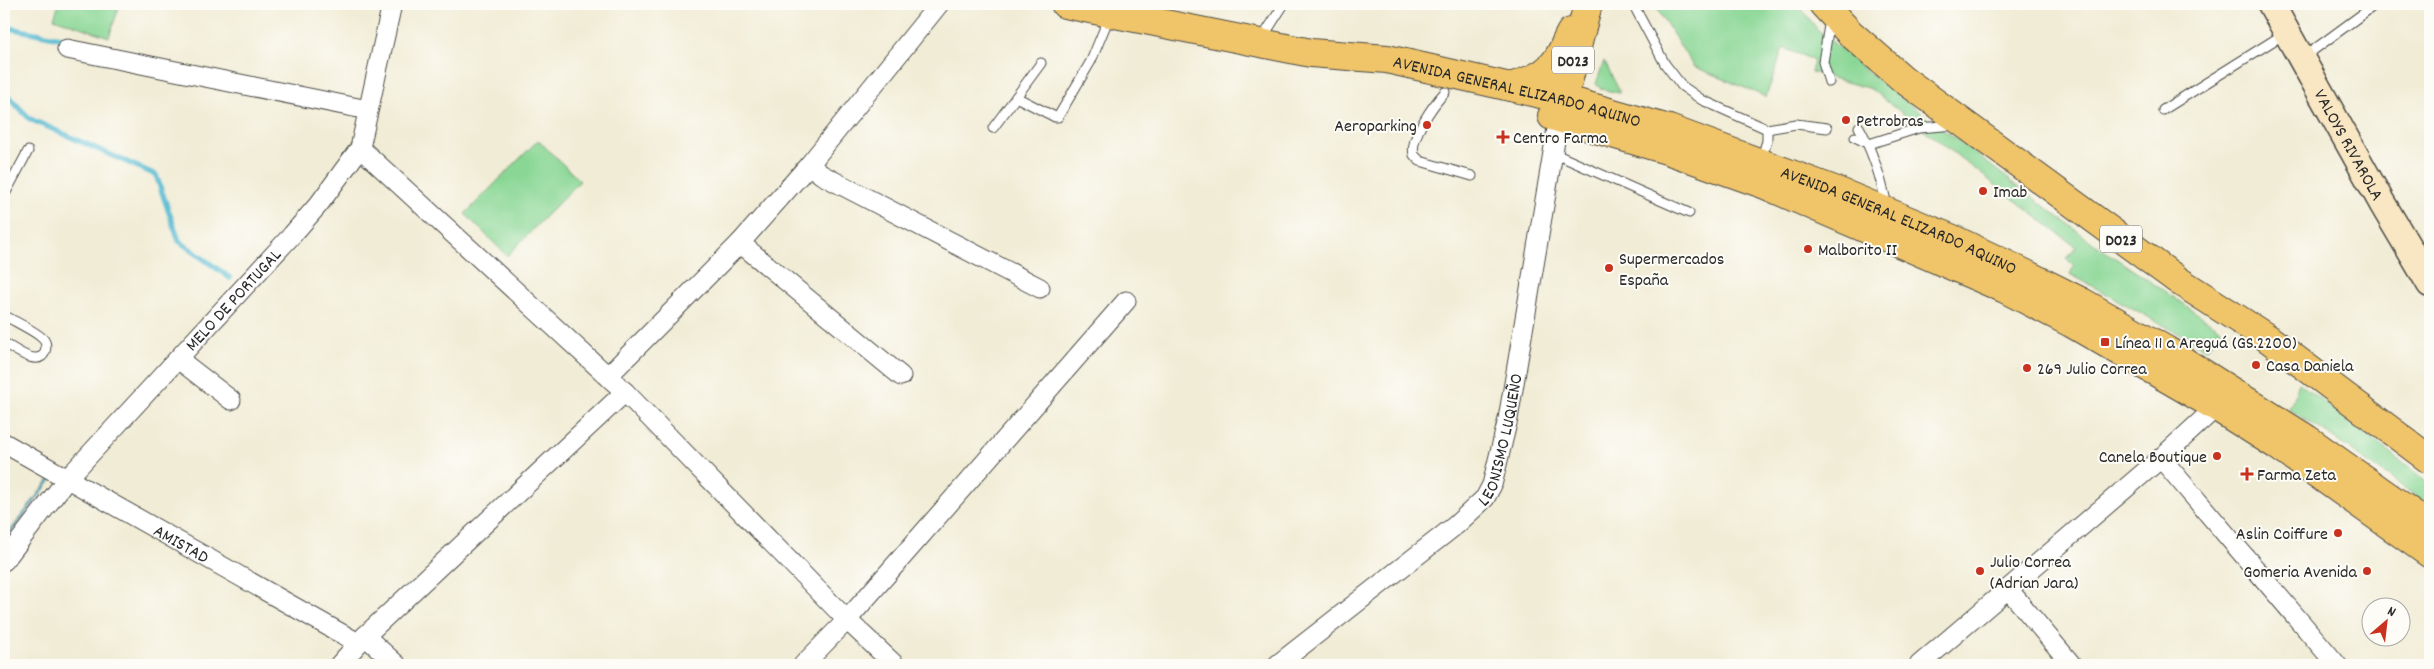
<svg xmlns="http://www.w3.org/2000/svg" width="2434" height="669" viewBox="0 0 2434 669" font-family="Dekko,sans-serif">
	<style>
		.green { fill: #8ad795; stroke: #5a8160 }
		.water { fill: #54bad2; stroke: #40727e }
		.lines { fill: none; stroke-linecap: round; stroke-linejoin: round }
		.stream { stroke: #54bad2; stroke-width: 5.5 }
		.lane-casing { stroke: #494844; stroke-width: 11 }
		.street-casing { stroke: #494844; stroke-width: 21 }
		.secondary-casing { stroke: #494844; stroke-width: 29 }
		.primary-casing { stroke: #494844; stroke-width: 30 }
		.highway-casing { stroke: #494844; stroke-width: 30 }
		.lane { stroke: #fff; stroke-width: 9 }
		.street { stroke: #fff; stroke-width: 19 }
		.secondary { stroke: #f9e7c3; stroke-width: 26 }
		.primary { stroke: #f0c469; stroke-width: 28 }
		.highway { stroke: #f0c469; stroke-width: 28 }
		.poi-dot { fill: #c8321e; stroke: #fdfcf7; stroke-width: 2 }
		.labels { text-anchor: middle; stroke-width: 4; stroke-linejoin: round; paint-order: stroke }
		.shield { fill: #fdfcf7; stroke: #6a6a68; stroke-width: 1 }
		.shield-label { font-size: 16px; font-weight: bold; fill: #2b2b2b }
		.street-label { font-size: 18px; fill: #2b2b2b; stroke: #fdfcf7 }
		.poi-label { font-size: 18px; fill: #2b2b2b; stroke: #fdfcf7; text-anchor: start }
	</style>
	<rect width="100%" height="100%" fill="#fdfcf7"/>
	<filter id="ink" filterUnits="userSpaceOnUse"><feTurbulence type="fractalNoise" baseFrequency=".02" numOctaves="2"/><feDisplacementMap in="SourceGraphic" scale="10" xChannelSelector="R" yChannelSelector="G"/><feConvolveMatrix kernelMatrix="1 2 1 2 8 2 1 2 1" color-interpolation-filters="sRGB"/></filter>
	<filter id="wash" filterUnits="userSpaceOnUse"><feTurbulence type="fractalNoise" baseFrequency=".0096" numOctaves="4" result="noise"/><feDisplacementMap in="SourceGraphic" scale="20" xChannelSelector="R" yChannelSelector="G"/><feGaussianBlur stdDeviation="1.12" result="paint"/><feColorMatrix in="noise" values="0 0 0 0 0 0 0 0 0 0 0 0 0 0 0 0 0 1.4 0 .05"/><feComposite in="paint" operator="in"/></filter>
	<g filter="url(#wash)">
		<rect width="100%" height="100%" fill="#f1ecd5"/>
		<g class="green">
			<polygon points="59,4 120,4 109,37 54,18"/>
			<polygon points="1654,4 1798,4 1817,29 1875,78 2093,243 2222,330 2207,349 2070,274 2074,266 2067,259 2076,247 1871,89 1811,72 1814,60 1783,48 1766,97 1693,66"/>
			<polygon points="1604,61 1619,90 1619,93 1601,89 1596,84"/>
			<polygon points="538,140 580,181 507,256 465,214"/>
			<polygon points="2299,383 2430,484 2430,506 2334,438 2289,409"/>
		</g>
		<polygon class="water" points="50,478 52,479 4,542 4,539"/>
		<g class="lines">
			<g class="stream">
				<polyline points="4,27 76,41"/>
				<polyline points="4,92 30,119 156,175 179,241 230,278"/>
			</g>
		</g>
	</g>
	<g filter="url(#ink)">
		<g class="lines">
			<g class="lane-casing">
				<g id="lane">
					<polyline points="1633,4 1665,64 1682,86 1702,100 1767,129 1796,124 1827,128"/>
					<polyline points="1261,40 1284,4"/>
					<polyline points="2304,57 2376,4"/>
					<polyline points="1829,82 1823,62 1830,19"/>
					<path d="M1445,92C1434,104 1409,138 1414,155L1420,161L1472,176"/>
					<polyline points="1016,97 1041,63"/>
					<polyline points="2163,110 2284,34"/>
					<path d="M1859,127C1873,152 1881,178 1887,206"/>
					<polyline points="993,128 1016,97 1055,117 1058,117 1091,61 1110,15"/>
					<polyline points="1855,137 1869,144 1919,128 1955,125"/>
					<polyline points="1553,153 1689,213"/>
					<polyline points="1761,160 1767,141 1767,129"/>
					<polyline points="4,196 28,151"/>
					<path d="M4,315C13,321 38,332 44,340C47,344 46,348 45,352C38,368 13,348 4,343"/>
				</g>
			</g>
			<g class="street-casing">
				<g id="street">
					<polyline points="67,49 368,110"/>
					<polyline points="360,148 625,392 847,620 895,665"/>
					<polyline points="809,165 822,175 1040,288"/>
					<polyline points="740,243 901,376"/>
					<polyline points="178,359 231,400"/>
					<polyline points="608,376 740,243 809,165 939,4"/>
					<path id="s1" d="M4,443L358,643"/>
					<polyline points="2161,458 2337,665"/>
					<path id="s2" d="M4,561L68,478L292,235L319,204L360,148L392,4"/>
					<polyline points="2009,590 2072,665"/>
					<polyline points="365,636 397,665"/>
					<polyline points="339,665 365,636 625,392"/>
					<polyline points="803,665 847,620 1126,301"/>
					<path id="s3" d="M1277,665L1456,525L1485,498L1492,485L1508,419L1559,117"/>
					<polyline points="1919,665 2161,458 2225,399"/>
				</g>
			</g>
			<g class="secondary-casing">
				<g id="secondary">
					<path id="s4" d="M2271,4L2382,203L2430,284"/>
				</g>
			</g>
			<g class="primary-casing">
				<g id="primary">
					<path id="s5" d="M1065,4L1311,53L1387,59L1563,99L1669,129L1837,191L1953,239L2014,268L2082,302L2166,350L2307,439L2430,526"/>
					<polyline points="1552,116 1667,150 1763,184 2005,289 2071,323 2218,408 2278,446 2430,554"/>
				</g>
			</g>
			<g class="highway-casing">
				<g id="highway">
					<polyline points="1823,4 1850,33 1903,79 2179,281 2266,337 2430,460"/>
					<path d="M1510,87C1529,81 1548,75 1559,56C1564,48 1566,40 1571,32"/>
					<polyline points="1559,117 1588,4"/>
				</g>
			</g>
			<use href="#lane" class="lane"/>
			<use href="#street" class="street"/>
			<use href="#secondary" class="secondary"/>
			<use href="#primary" class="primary"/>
			<use href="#highway" class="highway"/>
		</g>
	</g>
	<g class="poi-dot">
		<circle cx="1846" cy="120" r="5"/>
		<circle cx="1427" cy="125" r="5"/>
		<path d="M1500.5 129.5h5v5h5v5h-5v5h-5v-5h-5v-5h5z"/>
		<circle cx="1983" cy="191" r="5"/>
		<circle cx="1808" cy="249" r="5"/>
		<circle cx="1609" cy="268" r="5"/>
		<rect x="2100" y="337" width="10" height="10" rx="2.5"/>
		<circle cx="2256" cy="365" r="5"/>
		<circle cx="2027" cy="368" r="5"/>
		<circle cx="2217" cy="456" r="5"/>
		<path d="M2244.5 466.5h5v5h5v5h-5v5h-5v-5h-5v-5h5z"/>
		<circle cx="2338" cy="533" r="5"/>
		<circle cx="1980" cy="571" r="5"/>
		<circle cx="2367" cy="571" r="5"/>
	</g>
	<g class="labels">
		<g class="shield">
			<rect x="1552" y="46.5" width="42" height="27" rx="4"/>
			<rect x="2100" y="225.5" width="42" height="27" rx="4"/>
		</g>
		<g class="shield-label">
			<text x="1573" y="66">D023</text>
			<text x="2121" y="245">D023</text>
		</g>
		<g class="street-label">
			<text dy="6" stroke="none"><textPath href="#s5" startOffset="461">AVENIDA GENERAL ELIZARDO AQUINO</textPath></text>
			<text dy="6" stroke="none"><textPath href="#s4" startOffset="161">VALOYS RIVAROLA</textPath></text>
			<text dy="6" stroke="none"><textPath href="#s5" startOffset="865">AVENIDA GENERAL ELIZARDO AQUINO</textPath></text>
			<text dy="6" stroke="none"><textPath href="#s2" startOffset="348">MELO DE PORTUGAL</textPath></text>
			<text dy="6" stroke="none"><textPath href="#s3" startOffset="328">LEONISMO LUQUEÑO</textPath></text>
			<text dy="6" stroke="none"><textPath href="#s1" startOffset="204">AMISTAD</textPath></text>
		</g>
		<g class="poi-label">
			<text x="1856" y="126">Petrobras</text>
			<text x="1417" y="131" text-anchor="end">Aeroparking</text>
			<text x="1513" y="143">Centro Farma</text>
			<text x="1993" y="197">Imab</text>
			<text x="1818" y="255">Malborito II</text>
			<text x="1619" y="264">Supermercados<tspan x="1619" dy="21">España</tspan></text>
			<text x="2115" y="348">Línea 11 a Areguá (GS.2200)</text>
			<text x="2266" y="371">Casa Daniela</text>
			<text x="2037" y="374">269 Julio Correa</text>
			<text x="2207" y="462" text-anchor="end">Canela Boutique</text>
			<text x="2257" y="480">Farma Zeta</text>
			<text x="2328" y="539" text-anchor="end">Aslin Coiffure</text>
			<text x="1990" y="567">Julio Correa<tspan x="1990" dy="21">(Adrian Jara)</tspan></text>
			<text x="2357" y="577" text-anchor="end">Gomeria Avenida</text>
		</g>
	</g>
	<rect width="2434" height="669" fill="none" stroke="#fdfcf7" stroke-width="20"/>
	<g transform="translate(2386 622) rotate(28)"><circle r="24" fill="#fdfcf7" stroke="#a9a8a5"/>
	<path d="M0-4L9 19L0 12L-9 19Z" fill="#c8321e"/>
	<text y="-8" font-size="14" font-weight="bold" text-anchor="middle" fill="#2b2b2b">N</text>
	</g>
</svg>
